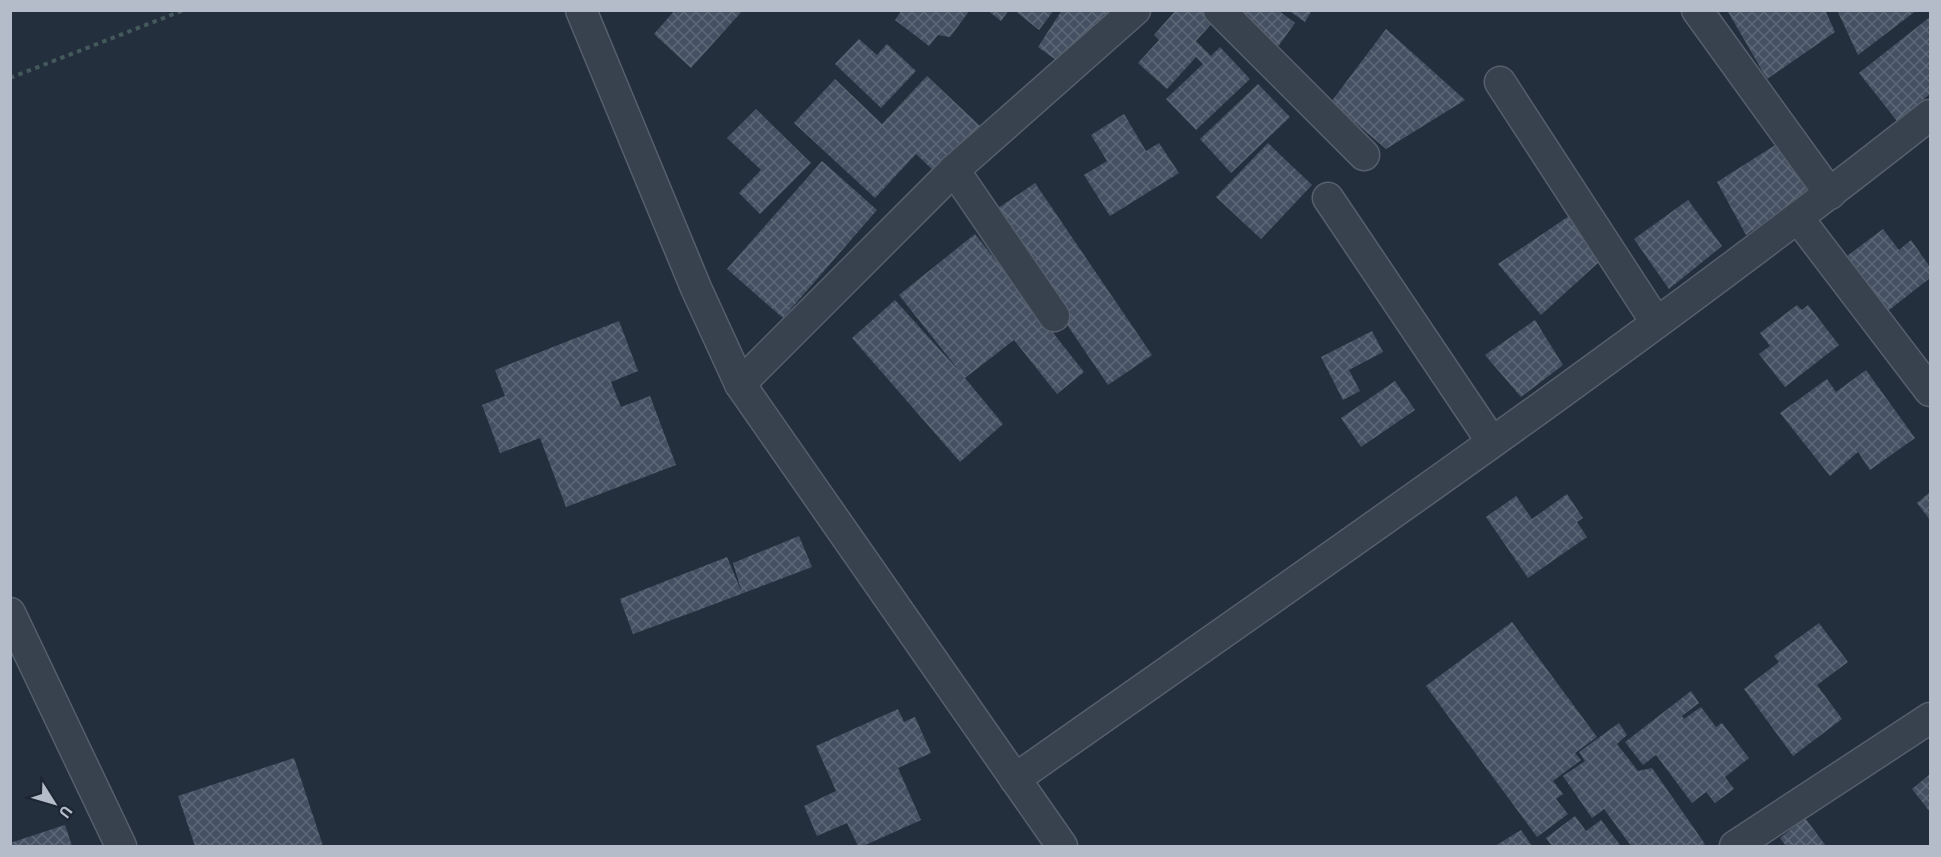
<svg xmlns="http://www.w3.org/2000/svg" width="1941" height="857" viewBox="0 0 1941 857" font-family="Barlow,sans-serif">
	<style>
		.building { fill: url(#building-cross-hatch) }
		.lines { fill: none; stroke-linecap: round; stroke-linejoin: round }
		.street-casing { stroke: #565f6c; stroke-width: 33 }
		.path { stroke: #44595c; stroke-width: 4; stroke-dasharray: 4.5 4.5; stroke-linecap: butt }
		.street { stroke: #38414e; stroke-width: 30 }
	</style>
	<defs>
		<pattern id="building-cross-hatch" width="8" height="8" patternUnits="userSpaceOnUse" patternTransform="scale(1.5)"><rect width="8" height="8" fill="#455162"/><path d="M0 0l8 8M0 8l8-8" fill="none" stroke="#5d6877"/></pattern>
	</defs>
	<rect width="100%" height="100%" fill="#242f3e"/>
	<g class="building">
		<polygon points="675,10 743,10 691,68 654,34"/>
		<polygon points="902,10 970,10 950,37 938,35 929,46 895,20"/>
		<polygon points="987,10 1009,10 1001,21"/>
		<polygon points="1014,10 1054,10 1039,30"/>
		<polygon points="1062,10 1109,12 1056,60 1038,47"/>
		<polygon points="1176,10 1204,10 1215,20 1196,41 1211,56 1220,47 1250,79 1196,130 1166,99 1203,64 1196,57 1167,89 1138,63 1159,40 1154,35"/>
		<polygon points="1246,10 1278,10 1295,23 1277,48 1239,20"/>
		<polygon points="1288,10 1312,10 1305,22"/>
		<polygon points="1727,10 1825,10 1835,32 1767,79"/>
		<polygon points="1837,10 1917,10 1858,55"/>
		<polygon points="1930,17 1930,94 1897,121 1859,73"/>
		<polygon points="1386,29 1465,100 1386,149 1331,102"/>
		<polygon points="859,39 877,55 887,44 916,71 881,108 835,64"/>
		<polygon points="927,76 980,126 936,173 916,154 875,198 794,123 835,79 882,124"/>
		<polygon points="1258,84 1290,117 1231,173 1200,139"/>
		<polygon points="756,109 811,163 760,214 739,193 761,170 727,138"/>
		<polygon points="1124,114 1146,151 1159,143 1179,173 1110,216 1084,175 1107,161 1091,135"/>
		<polygon points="1268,143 1312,185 1261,239 1216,197"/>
		<polygon points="1777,144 1808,192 1746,235 1717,182"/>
		<polygon points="822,161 877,210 783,318 727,269"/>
		<polygon points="1035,183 1152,355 1108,385 991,213"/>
		<polygon points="1688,200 1722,246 1669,289 1634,239"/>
		<polygon points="1572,214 1599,262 1541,315 1498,264"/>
		<polygon points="1883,229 1899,250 1911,240 1930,267 1930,278 1884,314 1843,259"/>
		<polygon points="975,234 1084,372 1057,394 1014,340 965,378 1003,424 960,462 852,338 895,300 960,372 899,295"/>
		<polygon points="1797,305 1802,310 1808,305 1839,345 1785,387 1759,354 1770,346 1760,333"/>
		<polygon points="1535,320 1563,365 1521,397 1485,355"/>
		<polygon points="619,321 638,371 611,382 621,407 650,396 676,465 566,507 540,438 500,453 482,405 505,396 495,370"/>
		<polygon points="1372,331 1383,352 1349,370 1360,391 1343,400 1321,357"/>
		<polygon points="1866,370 1915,438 1870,470 1858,452 1830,476 1780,413 1827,379 1836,392"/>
		<polygon points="1395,381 1415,410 1361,447 1341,418"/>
		<polygon points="1930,492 1930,520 1917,503"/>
		<polygon points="1567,494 1583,518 1577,522 1587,537 1528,578 1486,517 1516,496 1532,519"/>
		<polygon points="799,536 812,567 696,611 633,634 620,599 727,557 742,593 733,563"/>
		<polygon points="1512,622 1597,737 1575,753 1581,760 1553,781 1563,794 1556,799 1568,814 1537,837 1426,686"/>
		<polygon points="1819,623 1848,662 1817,685 1842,719 1793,756 1744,689 1779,662 1774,656"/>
		<polygon points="1691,691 1699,703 1682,716 1684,719 1701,707 1716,727 1722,723 1749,758 1725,777 1734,789 1715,803 1706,792 1692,803 1656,755 1643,765 1625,742"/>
		<polygon points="898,709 904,722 915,717 931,753 898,768 921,820 863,846 858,846 847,823 817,836 804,806 836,791 816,746"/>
		<polygon points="1619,723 1627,735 1617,744 1638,771 1652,768 1705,844 1701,846 1631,846 1604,809 1592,818 1563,776 1585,761 1579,752"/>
		<polygon points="294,758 323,846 195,846 178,796"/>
		<polygon points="1930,774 1930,812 1912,789"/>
		<polygon points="1575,816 1586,831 1601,820 1621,846 1552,846 1546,838"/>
		<polygon points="1805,818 1826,846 1786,846 1780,838"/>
		<polygon points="65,825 72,846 10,846 10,843"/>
		<polygon points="1521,830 1532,846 1495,846"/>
	</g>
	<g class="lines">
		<g class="street-casing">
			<g id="street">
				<polyline points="581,10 696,288 740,384 1062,846"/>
				<polyline points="1219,10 1364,155"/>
				<polyline points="1697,10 1830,194"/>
				<polyline points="1500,82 1656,322"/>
				<polyline points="954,170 1054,316"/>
				<polyline points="1328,198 1492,442"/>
				<polyline points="1798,218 1930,391"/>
				<polyline points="740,384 954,170 1135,10"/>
				<polyline points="10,613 121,846"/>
				<path d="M1015,779C1323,562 1635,348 1930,115"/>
				<polyline points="1735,846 1930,718"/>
			</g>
		</g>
		<polyline class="path" points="10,78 184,10"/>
		<use href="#street" class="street"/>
	</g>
	<rect width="1941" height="857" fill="none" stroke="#b4bcc9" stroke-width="24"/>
	<g transform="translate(54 803) rotate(127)" stroke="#1d2633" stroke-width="4.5" paint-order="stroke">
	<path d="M0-4.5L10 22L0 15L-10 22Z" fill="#b4bcc9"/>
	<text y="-9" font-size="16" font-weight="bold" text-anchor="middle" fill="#b4bcc9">U</text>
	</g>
</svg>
